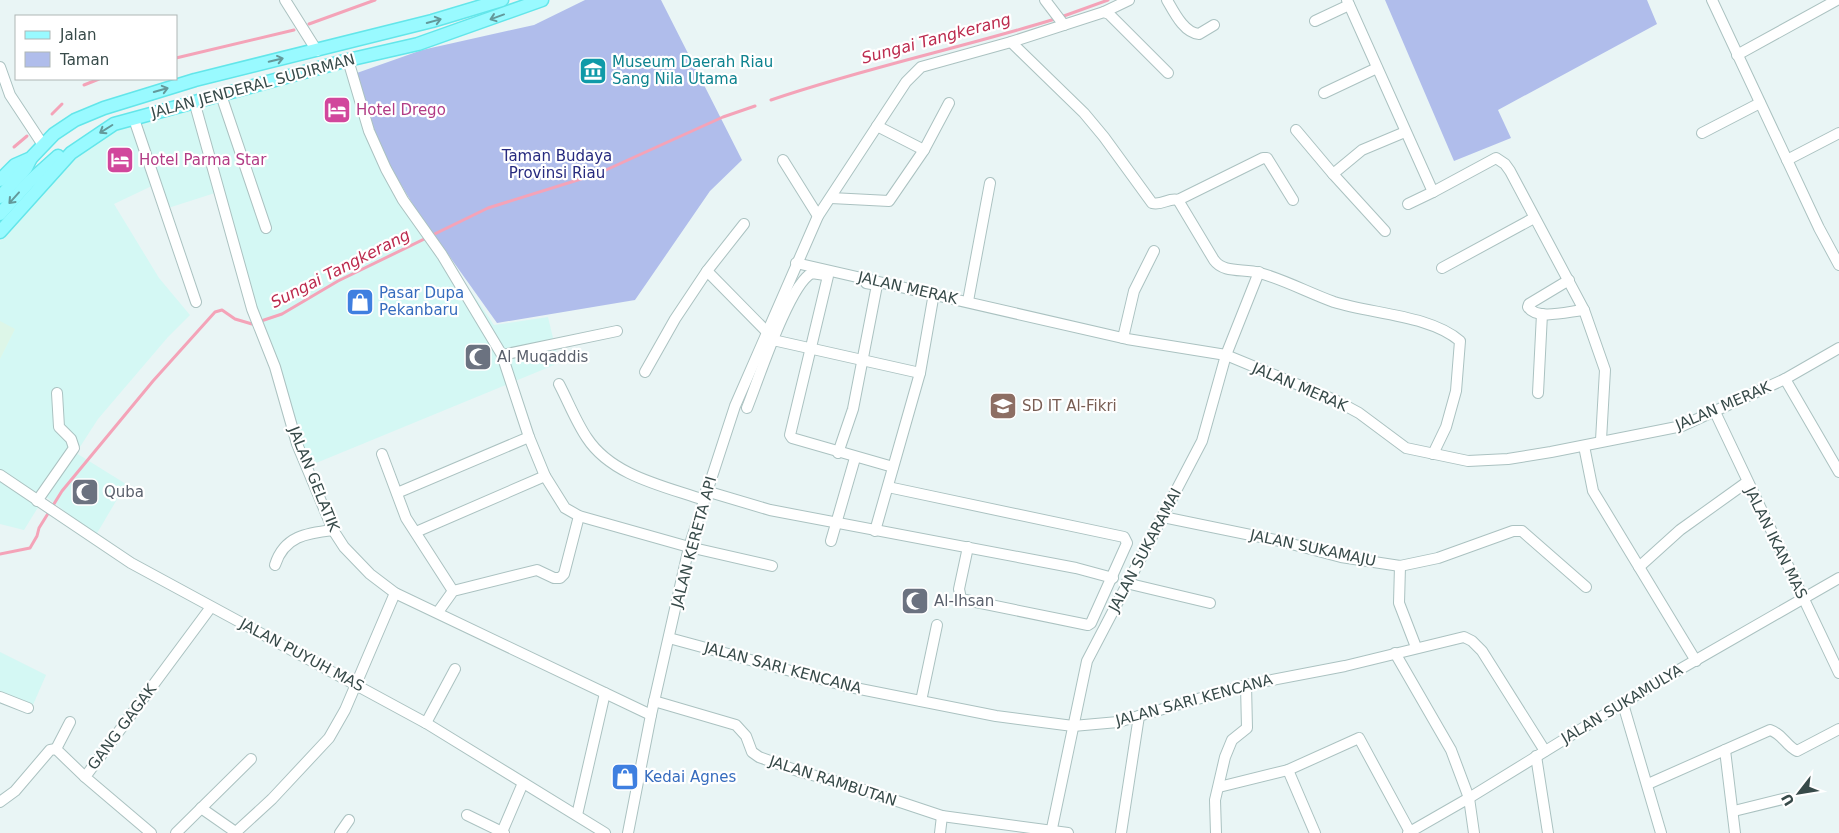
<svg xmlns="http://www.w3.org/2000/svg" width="1839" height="833" viewBox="0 0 1839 833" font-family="'DejaVu Sans',sans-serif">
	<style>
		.commercial { fill: #d4f8f4 }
		.medical { fill: #ddf6e8 }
		.green { fill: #b0bdeb }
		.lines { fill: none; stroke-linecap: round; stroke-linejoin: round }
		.stream { stroke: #f4a3b8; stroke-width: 3 }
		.minor-casing { stroke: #abc2c1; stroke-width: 12 }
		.major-casing { stroke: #63e6ea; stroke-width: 15 }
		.minor { stroke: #fff; stroke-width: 10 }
		.major { stroke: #99faff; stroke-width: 12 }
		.oneway { stroke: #63999b }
		.labels { text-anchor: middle; stroke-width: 4.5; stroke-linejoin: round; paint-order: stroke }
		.culture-label { font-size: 15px; fill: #0d838f; stroke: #fff; text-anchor: start }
		.street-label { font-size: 15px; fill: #374a49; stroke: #fff }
		.hotel-label { font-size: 15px; fill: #b23c85; stroke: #fff; text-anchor: start }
		.park-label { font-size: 15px; fill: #262a7f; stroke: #fff }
		.shop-label { font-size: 15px; fill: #366cbe; stroke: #fff; text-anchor: start }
		.worship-label { font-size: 15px; fill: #5b616d; stroke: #fff; text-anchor: start }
		.education-label { font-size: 15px; fill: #785e54; stroke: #fff; text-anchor: start }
		.water-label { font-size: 16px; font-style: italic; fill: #bc2a4d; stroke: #fff }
	</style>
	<rect width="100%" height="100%" fill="#e9f5f5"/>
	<g class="commercial">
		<polygon points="330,70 352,70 381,154 414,209 494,325 548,317 559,363 304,468 215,193 165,209 156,184 114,204 159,278 190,315 168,337 98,419 76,453 126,484 96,535 45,496 24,530 0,524 0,241 96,136"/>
		<polygon points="0,652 46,675 29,714 0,703"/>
	</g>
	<polygon class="medical" points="0,321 15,329 0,359"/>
	<g class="green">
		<polygon points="585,0 661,0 742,160 710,191 635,300 497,323 415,208 382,153 354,74 422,50 534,25"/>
		<polygon points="1385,0 1647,0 1657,24 1498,110 1511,138 1454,161"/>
	</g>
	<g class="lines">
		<g class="stream">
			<polyline points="1061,17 1108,0"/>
			<polyline points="309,24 375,0"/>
			<polyline points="176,58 294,30"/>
			<polyline points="84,85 99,79"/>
			<path d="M771,100C864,68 961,48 1055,19"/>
			<polyline points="52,114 62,104"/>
			<polyline points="14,147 27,136"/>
			<polyline points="0,554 30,548 37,536 39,528 62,491 153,381 215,312 222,310 235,319 252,324 282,314 338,281 488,208 597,174 723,117 755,106"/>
		</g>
		<g class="minor-casing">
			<g id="minor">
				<polyline points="285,0 317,51"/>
				<polyline points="1045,0 1064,25"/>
				<path d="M1167,0C1174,12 1184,33 1199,34L1214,25"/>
				<polyline points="1347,0 1433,192 1496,158 1505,164 1510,171 1584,310 1605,370 1601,440"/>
				<polyline points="1712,0 1819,228 1839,265"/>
				<polyline points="1104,12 1129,0"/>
				<polyline points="1315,21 1349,5"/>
				<path d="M1011,42L1084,113L1104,137L1152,203C1162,206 1169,197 1178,200L1263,158H1267L1293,200"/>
				<polyline points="1737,55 1837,0"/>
				<polyline points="348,60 369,131 386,169 403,200 442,255 502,355 529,437 545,476 565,508 579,516 689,547 772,566"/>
				<polyline points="0,67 10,95 43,145"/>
				<polyline points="1324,93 1377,68"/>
				<polyline points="221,95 266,228"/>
				<polyline points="194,101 252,309 275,367 297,444 333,530 344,547 370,574 395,593 651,715"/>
				<polyline points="134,119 196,302"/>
				<polyline points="877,126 924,150"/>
				<polyline points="1296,130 1333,174 1362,150 1405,132"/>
				<polyline points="1702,133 1760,103"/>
				<polyline points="783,160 818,216"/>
				<polyline points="1787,160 1839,133"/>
				<polyline points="1333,174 1385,231"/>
				<polyline points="831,198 889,201 924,150 949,103"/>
				<path d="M1178,200L1214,260C1224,274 1244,268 1260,273C1285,280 1309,293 1334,302C1372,314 1430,315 1460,341L1456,391L1446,427L1433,454"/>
				<polyline points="1408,204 1433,192"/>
				<polyline points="744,224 707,271 767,332"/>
				<polyline points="796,263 1127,339 1226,355 1335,400 1359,413 1406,448 1468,461 1508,459 1551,452 1682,426 1785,379 1839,348"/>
				<polyline points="1442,268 1534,218"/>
				<polyline points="828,276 790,435 792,438 893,467"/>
				<path d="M1569,280L1529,304L1528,307C1537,321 1570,311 1584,310"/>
				<polyline points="968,301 990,183"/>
				<polyline points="1123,338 1134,291 1154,251"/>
				<polyline points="773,340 920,373"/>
				<polyline points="502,355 617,331"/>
				<polyline points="645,372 675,319 707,271"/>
				<polyline points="1785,379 1839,472"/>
				<path d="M559,384C568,401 576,422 587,438C612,476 664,486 704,500"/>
				<polyline points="1538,393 1542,314"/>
				<path d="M747,408C758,381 789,284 812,273L825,275"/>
				<polyline points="1715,412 1839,673"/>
				<polyline points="1584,446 1593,491 1696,661"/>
				<polyline points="838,453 853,409 877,285 866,283"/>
				<polyline points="382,454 406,518 453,591"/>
				<polyline points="0,475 131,563 426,723 605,833"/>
				<polyline points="888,487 1124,537 1127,543 1091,623 1088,625 961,599 959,589 968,547"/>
				<polyline points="706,491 770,510 1076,568 1113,578"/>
				<polyline points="397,493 529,437"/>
				<polyline points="37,501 74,448 71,439 59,427 57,393"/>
				<polyline points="1163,517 1280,541 1341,557 1400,566 1438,558 1513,531 1522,531 1586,587"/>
				<polyline points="875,531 920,373 934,293"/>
				<polyline points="416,532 545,476"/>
				<polyline points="831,541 855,458"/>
				<path d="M275,565C284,536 307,533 333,530"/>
				<polyline points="1400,566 1399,603 1416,647"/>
				<polyline points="1639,567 1680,530 1747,482"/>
				<polyline points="1126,583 1210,603"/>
				<polyline points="438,612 453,591 537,570 554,578 560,578 564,574 579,516"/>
				<polyline points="669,638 850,687 996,716 1073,726 1118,722 1246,685 1345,666 1464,637 1472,641 1482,651 1545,751"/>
				<polyline points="1395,653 1451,750 1469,798 1474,833"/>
				<polyline points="0,697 28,708"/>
				<polyline points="654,701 736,725 746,736 752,752 759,757 801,772 849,785 942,816 1068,833"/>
				<polyline points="921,701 937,625"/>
				<polyline points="1623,704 1661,833"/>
				<polyline points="70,722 56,749 85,777"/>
				<polyline points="426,723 455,669"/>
				<polyline points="1725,750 1735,833"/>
				<polyline points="1536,756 1548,833"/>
				<polyline points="1288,770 1315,833"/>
				<path d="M1648,784L1770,730C1783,734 1786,746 1797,751L1839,729"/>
				<polyline points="1219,787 1288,770 1359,738 1410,832"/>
				<polyline points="0,802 15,791 50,750 56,749"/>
				<polyline points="201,808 234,831"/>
				<polyline points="1734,811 1787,798"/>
				<polyline points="467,815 504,833"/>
				<polyline points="577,815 605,693"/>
				<polyline points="502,832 523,783"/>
				<polyline points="151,833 85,777 211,607"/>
				<polyline points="176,833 251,759"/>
				<polyline points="235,833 272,799 329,738 345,710 395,593"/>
				<polyline points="340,833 349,820"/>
				<polyline points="628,833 651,715 689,547 735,406 818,216 906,82 921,67 1011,42 1104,12 1109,14 1168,73"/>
				<polyline points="940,833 942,816"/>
				<polyline points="1051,833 1087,661 1202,441 1226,355 1259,272"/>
				<polyline points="1121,833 1139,716"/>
				<polyline points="1216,833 1215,800 1225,757 1232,740 1247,728 1246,685"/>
				<polyline points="1408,833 1469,798 1656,683 1839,578"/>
			</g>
		</g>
		<g class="major-casing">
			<g id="major">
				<polyline points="0,180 15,165 31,158 54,134 75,120 104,108 195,80 432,21 502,0"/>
				<polyline points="0,197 26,168 31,158"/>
				<polyline points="0,214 29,182 58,156"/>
				<polyline points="0,232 71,153 114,124 348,60 418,44 542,0"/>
			</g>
		</g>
		<use href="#minor" class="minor"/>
		<use href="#major" class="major"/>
	</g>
	<defs><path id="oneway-shaft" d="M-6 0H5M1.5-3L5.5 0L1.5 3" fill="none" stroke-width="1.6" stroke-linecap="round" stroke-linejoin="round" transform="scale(1.25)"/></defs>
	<g class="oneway">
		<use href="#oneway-shaft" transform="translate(497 17) rotate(160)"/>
		<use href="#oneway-shaft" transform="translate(434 21) rotate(-15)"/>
		<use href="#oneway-shaft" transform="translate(276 60) rotate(-13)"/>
		<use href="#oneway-shaft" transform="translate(161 90) rotate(-16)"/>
		<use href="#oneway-shaft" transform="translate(106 129) rotate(148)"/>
		<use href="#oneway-shaft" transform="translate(14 198) rotate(132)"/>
	</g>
	<defs>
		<g id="museum-square" transform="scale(1.4375)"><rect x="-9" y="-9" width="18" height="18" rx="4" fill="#0f9aa8" stroke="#fff"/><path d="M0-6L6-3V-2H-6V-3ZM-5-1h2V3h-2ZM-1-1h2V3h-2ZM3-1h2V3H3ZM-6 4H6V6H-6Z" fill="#fff"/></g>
		<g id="hotel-square" transform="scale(1.4375)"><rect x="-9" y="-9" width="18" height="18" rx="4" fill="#d1479c" stroke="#fff"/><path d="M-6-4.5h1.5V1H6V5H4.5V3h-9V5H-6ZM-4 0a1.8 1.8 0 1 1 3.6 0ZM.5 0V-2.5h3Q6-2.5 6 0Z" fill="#fff"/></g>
		<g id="shop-square" transform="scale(1.4375)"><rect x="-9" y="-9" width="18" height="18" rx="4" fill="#3f7fe0" stroke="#fff"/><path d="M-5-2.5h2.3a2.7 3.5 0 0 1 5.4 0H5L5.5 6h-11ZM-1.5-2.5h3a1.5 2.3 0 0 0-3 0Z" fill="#fff"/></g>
		<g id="mosque-square" transform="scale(1.4375)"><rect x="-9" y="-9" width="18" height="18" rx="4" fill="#6b7280" stroke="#fff"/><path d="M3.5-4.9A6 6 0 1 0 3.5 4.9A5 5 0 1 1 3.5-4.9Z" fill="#fff"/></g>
		<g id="school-square" transform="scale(1.4375)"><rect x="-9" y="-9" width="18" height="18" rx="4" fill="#8d6e63" stroke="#fff"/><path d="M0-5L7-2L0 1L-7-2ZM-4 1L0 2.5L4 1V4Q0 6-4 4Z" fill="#fff"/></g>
	</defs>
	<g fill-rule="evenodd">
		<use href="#museum-square" x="593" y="71"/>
		<use href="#hotel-square" x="337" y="110"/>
		<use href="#hotel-square" x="120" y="160"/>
		<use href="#shop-square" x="360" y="302"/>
		<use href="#mosque-square" x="478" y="357"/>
		<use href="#school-square" x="1003" y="406"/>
		<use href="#mosque-square" x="85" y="492"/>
		<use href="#mosque-square" x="915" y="601"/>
		<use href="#shop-square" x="625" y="777"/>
	</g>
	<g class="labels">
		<g class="culture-label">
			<text x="612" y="67">Museum Daerah Riau<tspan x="612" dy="17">Sang Nila Utama</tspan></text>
		</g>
		<g class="street-label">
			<text transform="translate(253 86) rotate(-15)" y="5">JALAN JENDERAL SUDIRMAN</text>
			<text transform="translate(908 288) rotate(13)" y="5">JALAN MERAK</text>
			<text transform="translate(1300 387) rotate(23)" y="5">JALAN MERAK</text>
			<text transform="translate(1723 406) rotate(-23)" y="5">JALAN MERAK</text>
			<text transform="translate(314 479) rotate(68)" y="5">JALAN GELATIK</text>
			<text transform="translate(694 542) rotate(-75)" y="5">JALAN KERETA API</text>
			<text transform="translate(1776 543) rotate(64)" y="5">JALAN IKAN MAS</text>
			<text transform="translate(1313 548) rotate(12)" y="5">JALAN SUKAMAJU</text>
			<text transform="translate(1145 550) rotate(-62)" y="5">JALAN SUKARAMAI</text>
			<text transform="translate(302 655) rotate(28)" y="5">JALAN PUYUH MAS</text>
			<text transform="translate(783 668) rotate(15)" y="5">JALAN SARI KENCANA</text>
			<text transform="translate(1194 700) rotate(-15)" y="5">JALAN SARI KENCANA</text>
			<text transform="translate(1622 704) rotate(-31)" y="5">JALAN SUKAMULYA</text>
			<text transform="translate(122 727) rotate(-53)" y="5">GANG GAGAK</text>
			<text transform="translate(833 781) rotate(18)" y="5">JALAN RAMBUTAN</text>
		</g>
		<g class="hotel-label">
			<text x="356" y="115">Hotel Drego</text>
			<text x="139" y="165">Hotel Parma Star</text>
		</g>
		<g class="park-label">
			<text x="557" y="161">Taman Budaya<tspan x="557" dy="17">Provinsi Riau</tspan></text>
		</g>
		<g class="shop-label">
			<text x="379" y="298">Pasar Dupa<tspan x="379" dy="17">Pekanbaru</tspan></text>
			<text x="644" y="782">Kedai Agnes</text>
		</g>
		<g class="worship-label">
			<text x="497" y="362">Al Muqaddis</text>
			<text x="104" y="497">Quba</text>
			<text x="934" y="606">Al-Ihsan</text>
		</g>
		<g class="education-label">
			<text x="1022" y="411">SD IT Al-Fikri</text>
		</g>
		<g class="water-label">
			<text transform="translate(936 38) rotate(-15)" y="6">Sungai Tangkerang</text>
			<text transform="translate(340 268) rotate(-27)" y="6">Sungai Tangkerang</text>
		</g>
	</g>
	<rect x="15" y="15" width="162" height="65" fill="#ffffff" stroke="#afb7b6"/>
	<rect x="25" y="31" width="25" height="8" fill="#99faff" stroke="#afb7b6"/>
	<text x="60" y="40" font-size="15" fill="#374a49">Jalan</text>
	<rect x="25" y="52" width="25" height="15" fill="#b0bdeb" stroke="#afb7b6"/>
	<text x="60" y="65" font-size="15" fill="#374a49">Taman</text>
	<g transform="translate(1799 793) rotate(239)" stroke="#ffffff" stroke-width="4" paint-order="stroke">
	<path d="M0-4L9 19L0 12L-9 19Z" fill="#374a49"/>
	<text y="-8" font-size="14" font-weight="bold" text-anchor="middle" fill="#374a49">U</text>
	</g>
</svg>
